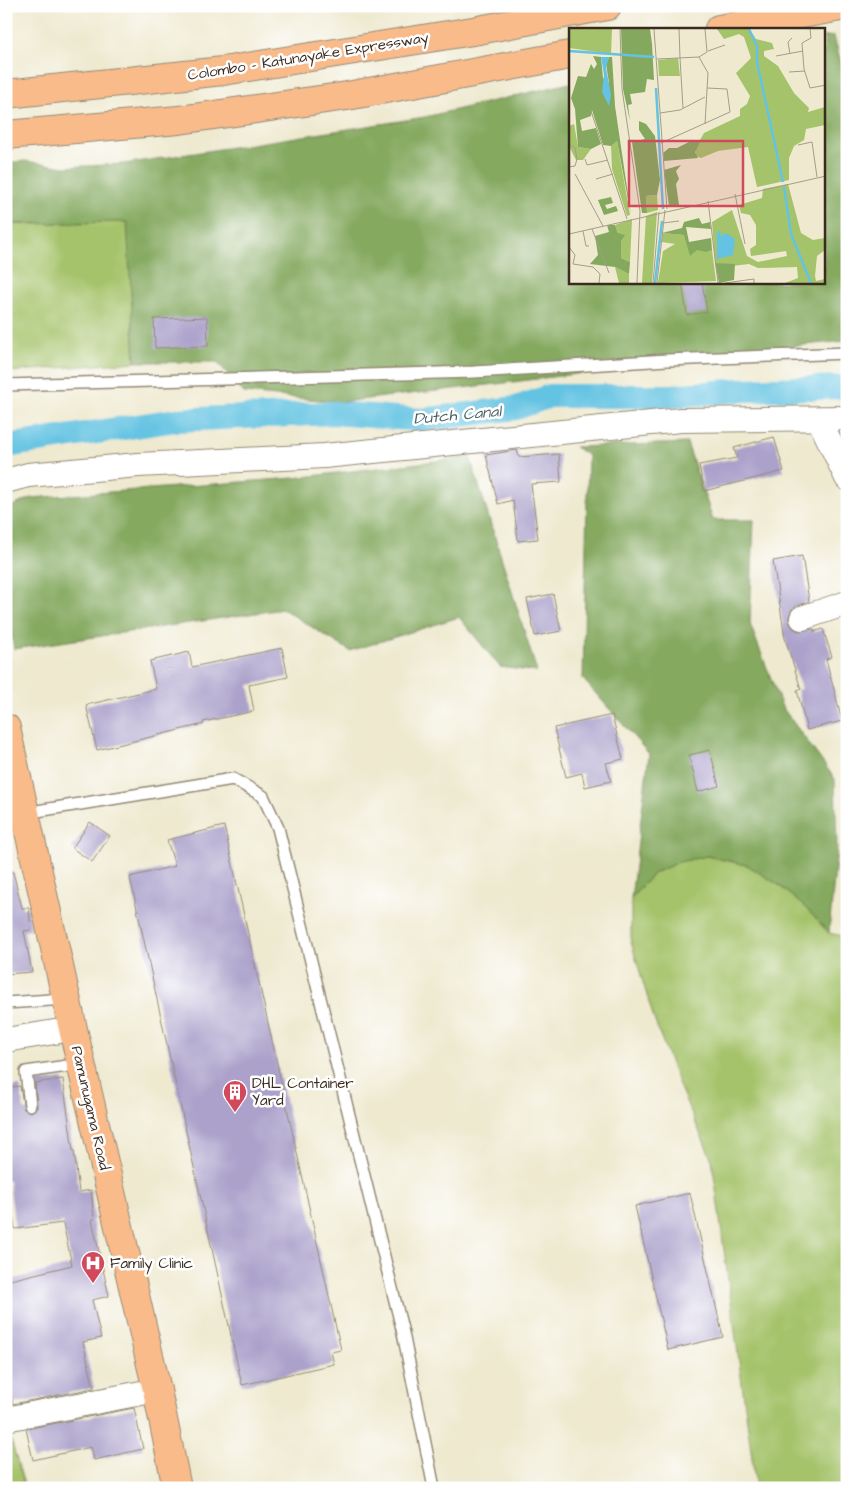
<svg xmlns="http://www.w3.org/2000/svg" width="853" height="1494" viewBox="0 0 853 1494" font-family="'Architects Daughter',sans-serif">
	<style>
		.green { fill: #a5c36a; stroke: #707644 }
		.forest { fill: #84a95e; stroke: #606a3e }
		.lines { fill: none; stroke-linecap: round; stroke-linejoin: round }
		.canal { stroke: #64c3e2; stroke-width: 24 }
		.building { fill: #aba1cb }
		.service-casing { stroke: #948a76; stroke-width: 14 }
		.minor-casing { stroke: #948a76; stroke-width: 26 }
		.primary-casing { stroke: #948a76; stroke-width: 30 }
		.motorway-casing { stroke: #948a76; stroke-width: 30 }
		.service { stroke: #fff; stroke-width: 11 }
		.minor { stroke: #fff; stroke-width: 24 }
		.primary { stroke: #fabb8b; stroke-width: 28 }
		.motorway { stroke: #fabb8b; stroke-width: 28 }
		.labels { text-anchor: middle; stroke-width: 5; stroke-linejoin: round; paint-order: stroke }
		.street-label { font-size: 15px; fill: #3b2a1e; stroke: #fff }
		.poi-label { font-size: 15px; fill: #3b2a1e; stroke: #fff; text-anchor: start }
		.water-label { font-size: 16px; font-style: italic; fill: #496063; stroke: #fff }
		.inset-river { fill: none; stroke: #64c3e2; stroke-width: 2.5 }
		.inset-road { fill: none; stroke: #a69d88; stroke-width: 1 }
		.view { fill: #d1495b; fill-opacity: 0.15; stroke: #d1495b; stroke-width: 2.5 }
		.inset-edge { fill: none; stroke: #3b2a1e; stroke-width: 2.5 }
	</style>
	<rect width="100%" height="100%" fill="#fff"/>
	<filter id="ink" filterUnits="userSpaceOnUse"><feTurbulence type="fractalNoise" baseFrequency=".02" numOctaves="2"/><feDisplacementMap in="SourceGraphic" scale="10" xChannelSelector="R" yChannelSelector="G"/><feConvolveMatrix kernelMatrix="1 2 1 2 8 2 1 2 1" color-interpolation-filters="sRGB"/></filter>
	<filter id="wash" filterUnits="userSpaceOnUse"><feTurbulence type="fractalNoise" baseFrequency=".0096" numOctaves="4" result="noise"/><feDisplacementMap in="SourceGraphic" scale="20" xChannelSelector="R" yChannelSelector="G"/><feGaussianBlur stdDeviation="1.12" result="paint"/><feColorMatrix in="noise" values="0 0 0 0 0 0 0 0 0 0 0 0 0 0 0 0 0 1.4 0 .05"/><feComposite in="paint" operator="in"/></filter>
	<g filter="url(#wash)">
		<rect width="100%" height="100%" fill="#eee9cf"/>
		<g class="green">
			<polygon points="128,221 135,362 6,372 6,225"/>
			<polygon points="706,856 747,865 779,885 807,909 829,933 847,937 847,1488 756,1488 712,1160 681,1090 654,1019 631,942 631,898 654,873 679,862"/>
			<polygon points="11,1440 25,1488 6,1488 6,1441"/>
		</g>
		<g class="forest">
			<polygon points="834,36 847,87 847,341 792,346 505,383 341,402 244,393 217,362 135,362 127,222 6,224 6,163 25,161 65,167 124,164 425,117 570,83 570,282 824,282 824,37"/>
			<polygon points="687,443 713,520 754,520 750,624 782,707 835,779 837,847 829,933 807,909 779,885 747,865 707,856 679,862 654,873 631,898 649,754 583,679 588,455 574,447"/>
			<polygon points="470,457 537,672 500,667 459,617 350,651 283,609 14,649 6,600 6,509 31,498 294,478"/>
		</g>
		<g class="lines">
			<polyline class="canal" points="6,446 176,420 334,413 421,420 516,408 550,396 672,396 741,390 847,387"/>
		</g>
		<g id="blocks">
			<g class="building">
				<polygon points="682,282 702,282 707,312 687,315"/>
				<polygon points="207,317 208,346 155,348 154,319"/>
				<polygon points="774,437 784,471 704,491 699,465 737,458 734,448"/>
				<polygon points="517,450 519,457 559,454 561,482 531,484 538,539 518,541 513,500 498,504 486,455"/>
				<polygon points="802,556 809,601 792,609 789,615 789,622 793,628 799,631 814,629 814,632 823,629 832,657 826,659 842,721 807,730 797,690 801,689 785,638 773,561"/>
				<polygon points="553,594 561,631 535,636 527,599"/>
				<polygon points="282,648 288,677 249,685 254,711 203,722 204,724 97,750 86,705 156,689 150,661 189,652 192,667"/>
				<polygon points="612,715 623,759 606,763 611,781 585,787 582,773 566,777 554,728"/>
				<polygon points="710,750 719,786 698,792 689,755"/>
				<polygon points="90,822 110,836 92,862 72,848"/>
				<polygon points="224,826 341,1350 331,1352 334,1364 242,1385 130,877 175,866 167,840"/>
				<polygon points="6,872 13,872 22,908 29,908 31,930 24,931 32,972 6,974"/>
				<polygon points="63,1079 73,1151 74,1151 79,1192 91,1190 94,1219 92,1220 109,1296 92,1300 101,1338 83,1342 94,1388 13,1404 6,1373 6,1281 72,1265 63,1223 15,1229 9,1180 6,1181 6,1088 20,1086 24,1109 31,1112 37,1108 37,1105 35,1083"/>
				<polygon points="690,1193 723,1337 668,1350 635,1206"/>
				<polygon points="134,1408 143,1449 94,1460 91,1447 33,1460 26,1429"/>
			</g>
		</g>
	</g>
	<g filter="url(#ink)">
		<use href="#blocks" fill-opacity="0" stroke="#948a76" stroke-width="1"/>
		<g class="lines">
			<g class="service-casing">
				<g id="service">
					<polyline points="6,385 474,372 667,360 847,353"/>
					<polyline points="25,813 233,779 263,796 278,828 403,1333 434,1488"/>
					<polyline points="6,1003 66,999"/>
					<polyline points="30,1105 26,1072 81,1064"/>
				</g>
			</g>
			<g class="minor-casing">
				<g id="minor">
					<polyline points="819,419 847,478"/>
					<polyline points="6,481 28,475 138,465 324,456 681,420 847,418"/>
					<polyline points="802,618 847,603"/>
					<polyline points="6,1040 73,1029"/>
					<polyline points="6,1419 157,1390"/>
				</g>
			</g>
			<g class="primary-casing">
				<polyline id="primary" points="6,728 73,1029 157,1390 177,1488"/>
			</g>
			<g class="motorway-casing">
				<g id="motorway">
					<polyline points="719,29 846,6"/>
					<polyline points="6,94 223,71 473,31 607,6"/>
					<polyline points="6,135 179,120 347,96 570,55"/>
				</g>
			</g>
			<use href="#service" class="service"/>
			<use href="#minor" class="minor"/>
			<use href="#primary" class="primary"/>
			<use href="#motorway" class="motorway"/>
		</g>
	</g>
	<defs>
		<g id="building-pin" transform="scale(1.25)"><path d="M0 17L-7.5 6A9.5 9.5 0 1 1 7.5 6Z" fill="#d1495b" stroke="#fff"/><path d="M-4-6H4V6H1V3H-1V6H-4ZM-2.5-4.3h1.7v1.8h-1.7ZM.8-4.3h1.7v1.8H.8ZM-2.5-1h1.7V.8h-1.7ZM.8-1h1.7V.8H.8Z" fill="#fff"/></g>
		<g id="hospital-pin" transform="scale(1.25)"><path d="M0 17L-7.5 6A9.5 9.5 0 1 1 7.5 6Z" fill="#d1495b" stroke="#fff"/><path d="M-5-5h3v3.5h4V-5h3V5h-3V1.5h-4V5h-3Z" fill="#fff"/></g>
	</defs>
	<g fill-rule="evenodd">
		<use href="#building-pin" x="235" y="1092"/>
		<use href="#hospital-pin" x="93" y="1263"/>
	</g>
	<g class="labels">
		<g class="street-label">
			<text transform="translate(308 56) rotate(-9)" y="5">Colombo - Katunayake Expressway</text>
			<text transform="translate(91 1108) rotate(77)" y="5">Pamunugama Road</text>
		</g>
		<g class="poi-label">
			<text x="252" y="1088">DHL Container<tspan x="252" dy="17">Yard</tspan></text>
			<text x="110" y="1268">Family Clinic</text>
		</g>
		<g class="water-label">
			<text transform="translate(457 414) rotate(-5)" y="6">Dutch Canal</text>
		</g>
	</g>
	<g transform="translate(569 28)">
		<rect width="256" height="256" fill="#eee9cf"/>
		<path d="M0,1H43L42,26L0,20ZM148,1H180L187,11L203,15L205,21L195,23V28L209,38L225,65L240,80L239,84L256,79V97L237,101L235,112L225,118L220,130V152L188,159L179,119L149,123L132,130L127,128L126,121L135,105L171,88V81L178,76L181,68L167,45L182,30L175,9L170,6L155,11ZM109,30L111,48H90L89,32ZM5,96L9,119L22,121L14,132H7L0,118V98ZM48,113L61,187L58,188L43,141L42,118ZM219,156L232,205L244,212L256,210V222L248,228L246,248L247,253L256,251V255H216L229,250L228,239L189,240L180,236L163,238L146,235L143,194L163,182L178,228L189,234L218,228L217,223L182,228L181,221L187,217V197L181,187L172,185L170,177L193,170L194,161ZM88,167L89,182L78,185L77,168ZM88,184L83,255H73L77,188ZM63,191L61,234L52,230V212L46,197ZM93,205L116,207L118,215L128,222H143L147,253L89,255L94,223L106,216L93,214ZM46,239L60,246V255H50Z" fill="#a5c36a"/>
		<path d="M52,1H81L83,16L85,52L78,51L76,64L61,66L63,76L59,77L61,93L54,61ZM24,28L32,29L34,50L40,55L37,36L40,29H43L46,78L62,187L48,113L42,118L34,117L23,82L22,88L11,92L13,103L27,100L32,116L22,121L9,119L6,81L2,70L9,48L17,49L22,36L25,41L28,36ZM70,93L77,96L86,108L91,152L88,167L77,168L78,185H73L63,114L76,111L70,102ZM120,114H131L126,124L129,130L95,133L94,125L100,120H108ZM112,137L107,143L110,151L107,156L110,177L100,178L95,142ZM42,169L44,175L36,177L38,181L47,178L49,183L35,187L29,172ZM130,190L133,196L141,194L142,201L117,199L120,214L142,210L143,222L137,224L128,222L121,228L115,207L93,205L113,200L115,194ZM38,197H46L49,205L56,207L52,213V230L61,234L60,246L46,239L21,236L29,227L26,208L40,204ZM146,235L166,236L165,252L150,255Z" fill="#84a95e"/>
		<path d="M32,29H40L37,40L42,67L40,78L33,64L35,47ZM148,203L152,204L151,208L157,205L166,211L164,227L148,231Z" fill="#64c3e2"/>
		<path class="inset-river" d="M180,1L188,18V34L214,154M0,23L85,29M87,60L94,181M215,159L222,206L242,255M86,255L93,193"/>
		<path class="inset-road" d="M51,1L53,61L71,183L68,255M85,1L98,181M110,1L111,30M241,1L242,10L233,15L235,41L241,60L257,57M139,23L156,17M221,26L219,14L223,10M207,28L234,23M130,29L139,45L136,96M111,30L114,80M88,31L130,29L138,24L136,1M220,44L236,43M22,83L58,191M91,85L111,82L136,69M92,115L161,84L158,61L138,60M229,117L243,114L248,149M16,131L18,137L39,132M0,139L6,138L8,131L6,120L2,117M6,146L34,198M27,151L44,146M166,166L176,216M139,173L149,255M94,195L110,193M23,201L40,245M14,203L17,218H20M0,206L257,148M0,219L6,227L4,236L24,239L31,246L30,255M84,255L90,184M88,255L96,182M156,255L185,251V255"/>
		<path class="view" d="M60,113H174V178H60Z"/>
		<rect width="256" height="256" class="inset-edge"/>
	</g>
	<rect width="853" height="1494" fill="none" stroke="#fff" stroke-width="25"/>
</svg>
